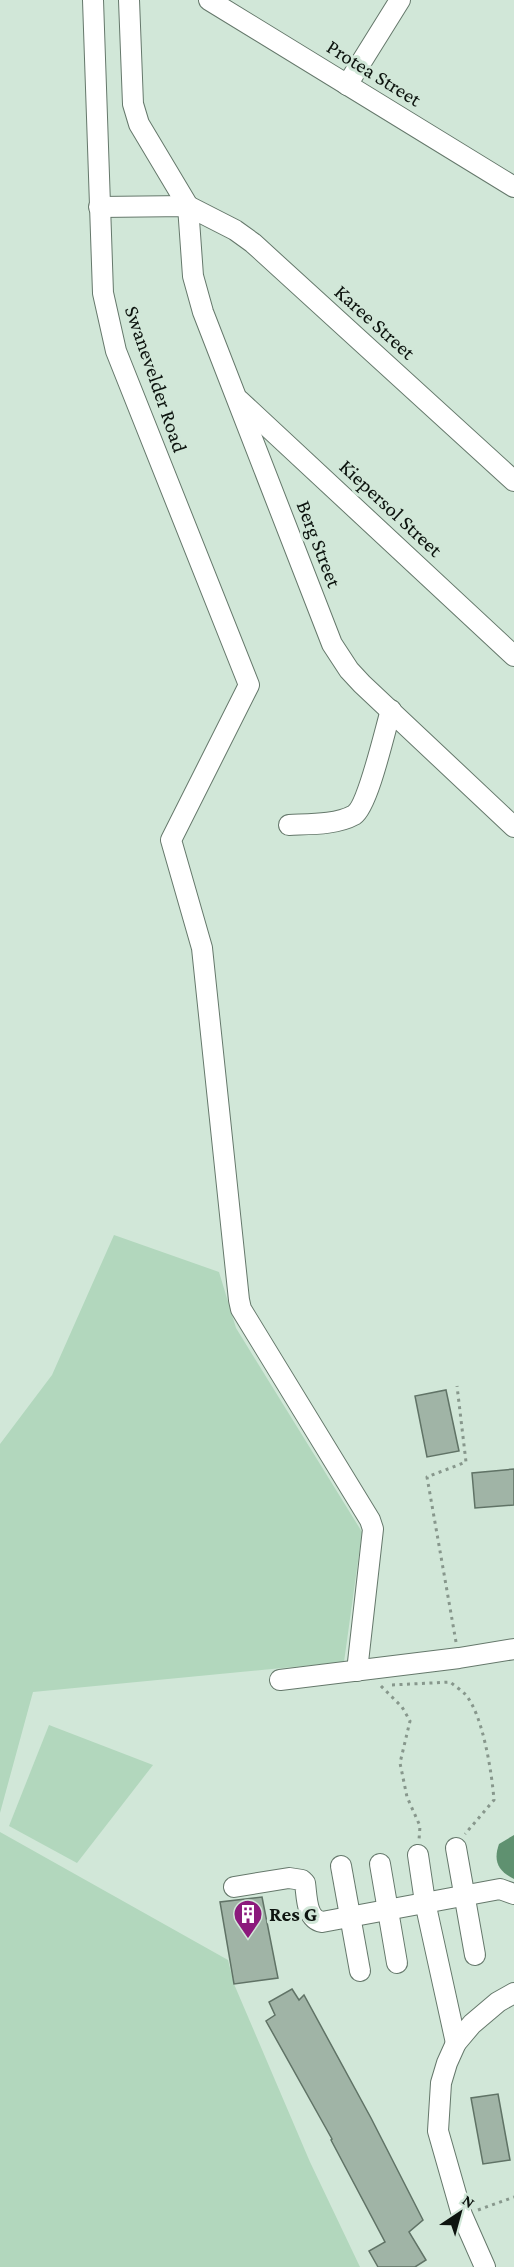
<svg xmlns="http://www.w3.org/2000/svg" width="514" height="2267" viewBox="0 0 514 2267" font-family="'Crimson Pro',serif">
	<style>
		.green { fill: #b2d7bd }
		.water { fill: #5f9170 }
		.building { fill: #a0b4a6; stroke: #607366; stroke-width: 1.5 }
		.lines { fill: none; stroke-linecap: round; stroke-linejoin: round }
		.minor-casing { stroke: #65786b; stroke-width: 22 }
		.path { stroke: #87978c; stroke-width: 3; stroke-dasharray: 3 4.5; stroke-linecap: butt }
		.minor { stroke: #fff; stroke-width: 20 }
		.labels { text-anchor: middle; stroke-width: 6; stroke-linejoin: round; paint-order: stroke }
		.street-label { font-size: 21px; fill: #0d140f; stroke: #d1e7d8 }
		.poi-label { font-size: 21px; font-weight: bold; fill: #0d140f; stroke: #d1e7d8; text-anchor: start }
	</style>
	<rect width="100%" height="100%" fill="#d1e7d8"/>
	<g class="green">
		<polygon points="114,1235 219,1272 236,1328 362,1532 344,1662 33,1692 0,1813 0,1444 52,1375"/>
		<polygon points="49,1725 153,1765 77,1863 9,1826"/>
		<polygon points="0,1832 228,1960 234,1984 310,2162 360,2267 0,2267"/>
	</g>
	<path class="water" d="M514,1835V1879C498,1871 493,1861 499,1844Z"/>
	<g class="building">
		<polygon points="446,1390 459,1451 427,1457 415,1396"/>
		<polygon points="514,1469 514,1505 475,1508 472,1473"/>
		<polygon points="262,1897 278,1978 234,1984 220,1902"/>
		<polygon points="292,1989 299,2000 304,1995 371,2118 423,2220 409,2232 426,2260 415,2267 378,2267 369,2251 385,2242 331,2140 332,2139 266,2021 275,2015 269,2002"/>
		<polygon points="498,2094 510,2160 483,2164 471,2098"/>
	</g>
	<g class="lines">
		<g class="minor-casing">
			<g id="minor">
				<polyline points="93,0 103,293 116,351 249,685 171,840 202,948 239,1300 241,1309 370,1520 373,1529 357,1671"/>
				<polyline points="129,0 133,104 139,124 188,206 193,276 203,312 332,644 349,670 362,684 514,827"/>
				<polyline points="209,0 514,187"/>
				<polyline points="347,85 400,0"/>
				<polyline points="99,207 188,206 235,230 253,243 514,481"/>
				<polyline points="239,400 514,656"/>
				<path d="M289,825C309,824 336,825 354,815C368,806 385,730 391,710"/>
				<polyline points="280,1680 459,1658 514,1649"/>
				<polyline points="456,1848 475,1955"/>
				<polyline points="418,1855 425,1902 456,2043"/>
				<polyline points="380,1864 397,1963"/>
				<polyline points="341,1866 360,1971"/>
				<path d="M234,1887L289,1878L302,1880L305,1883C307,1897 306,1919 322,1922L500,1889L514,1894"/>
				<polyline points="485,2267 462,2215 438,2131 441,2083 447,2063 456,2043 472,2024 498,2002 514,1993"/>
			</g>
		</g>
		<g class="path">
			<polyline points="456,1642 427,1477 466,1462 457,1386"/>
			<path d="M392,1685L450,1682C455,1686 461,1690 465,1694C483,1714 492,1774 494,1800L465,1834"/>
			<polyline points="381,1686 402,1707 410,1721 400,1763 407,1797 420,1826 419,1840"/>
			<polyline points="478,2210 514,2197"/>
		</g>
		<use href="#minor" class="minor"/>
	</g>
	<defs>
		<g id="building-pin" transform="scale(1.5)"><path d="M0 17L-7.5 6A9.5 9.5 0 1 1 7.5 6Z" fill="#8c1a7c" stroke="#d1e7d8"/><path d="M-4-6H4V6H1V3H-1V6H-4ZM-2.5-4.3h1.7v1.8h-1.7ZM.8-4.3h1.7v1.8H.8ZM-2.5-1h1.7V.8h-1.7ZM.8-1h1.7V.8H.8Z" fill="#fff"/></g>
	</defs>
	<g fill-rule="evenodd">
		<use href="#building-pin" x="248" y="1914"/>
	</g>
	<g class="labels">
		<g class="street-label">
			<text transform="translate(374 73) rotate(32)" y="7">Protea Street</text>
			<text transform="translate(375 322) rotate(42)" y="7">Karee Street</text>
			<text transform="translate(156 379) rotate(71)" y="7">Swanevelder Road</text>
			<text transform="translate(391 508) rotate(43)" y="7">Kiepersol Street</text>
			<text transform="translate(319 544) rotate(69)" y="7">Berg Street</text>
		</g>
		<g class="poi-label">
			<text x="269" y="1921">Res G</text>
		</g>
	</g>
	<g transform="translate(460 2213) rotate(36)" stroke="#d1e7d8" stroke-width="4.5" paint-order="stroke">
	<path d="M0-4.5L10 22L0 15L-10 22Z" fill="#0d140f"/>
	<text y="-9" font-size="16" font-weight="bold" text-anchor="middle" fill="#0d140f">N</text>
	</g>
</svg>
